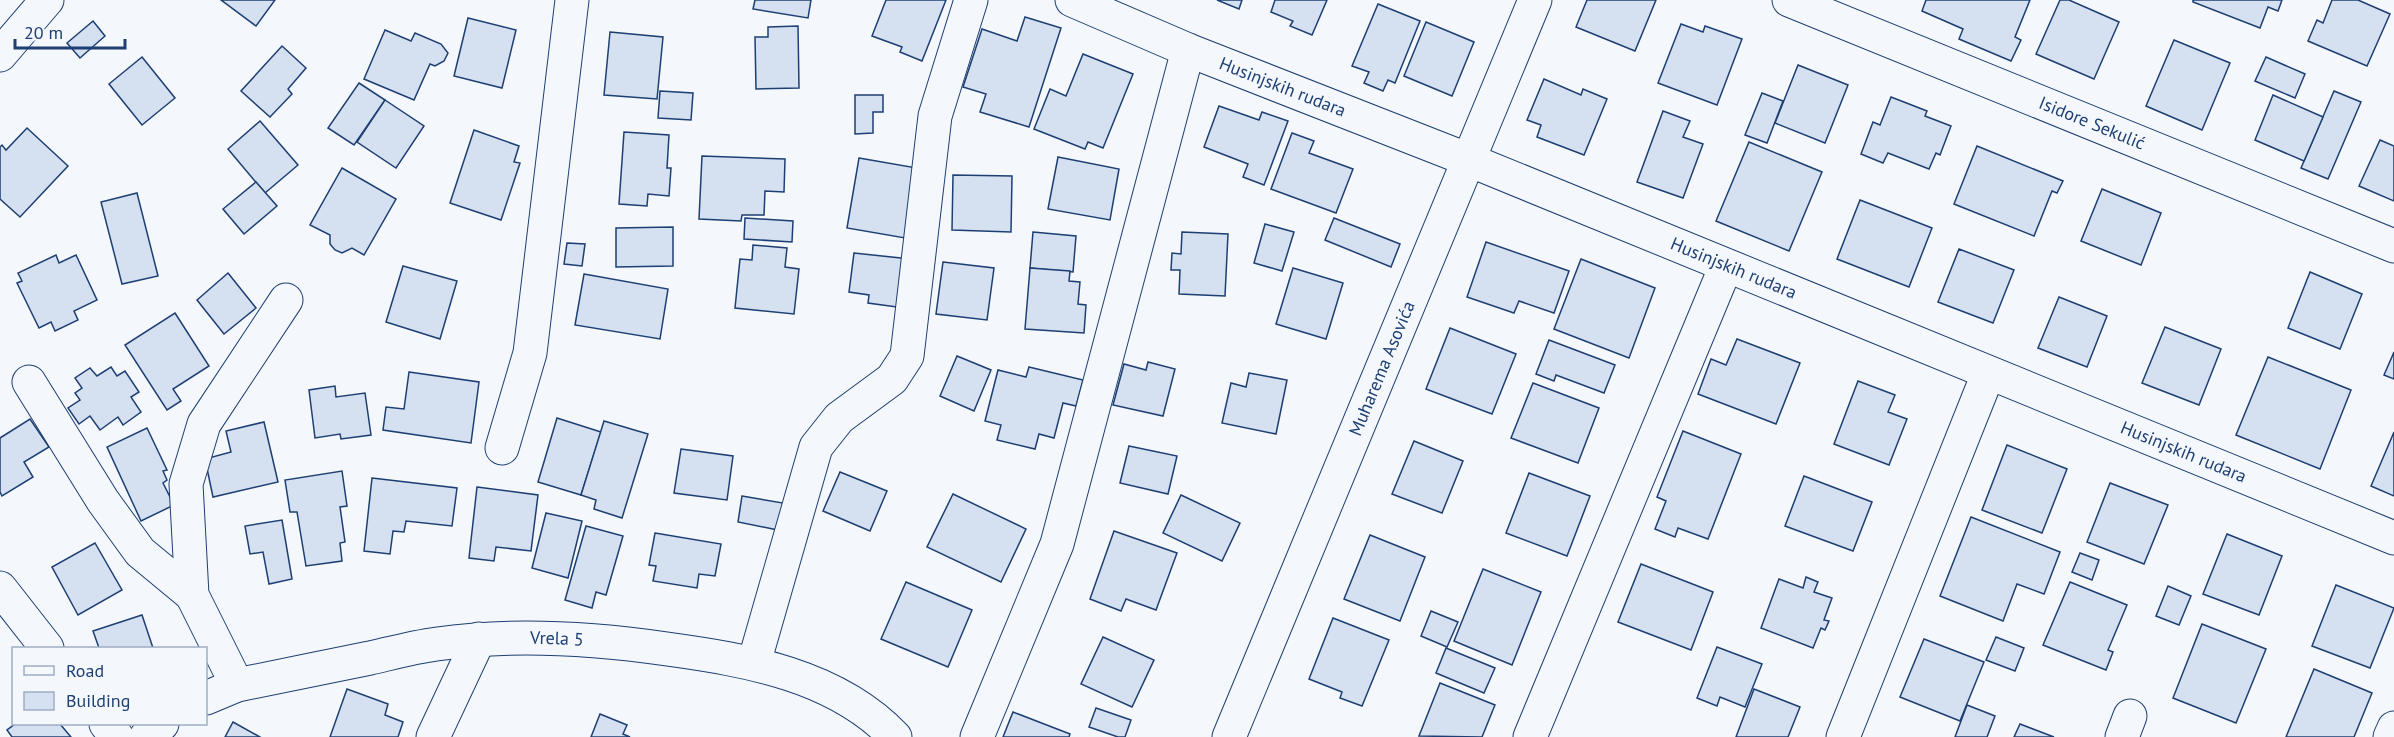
<svg xmlns="http://www.w3.org/2000/svg" width="2394" height="737" viewBox="0 0 2394 737" font-family="'PT Sans',sans-serif">
	<style>
		.building { fill: #d5e0f0; stroke: #1d3f73; stroke-width: 1.5 }
		.lines { fill: none; stroke-linecap: round; stroke-linejoin: round }
		.street-casing { stroke: #1d3f73; stroke-width: 35 }
		.street { stroke: #f4f7fb; stroke-width: 33 }
		.labels { text-anchor: middle; stroke-width: 4.5; stroke-linejoin: round; paint-order: stroke }
		.street-label { font-size: 18px; fill: #1d3f73; stroke: #f4f7fb }
	</style>
	<rect width="100%" height="100%" fill="#f4f7fb"/>
	<g class="building">
		<polygon points="221,0 275,0 256,26"/>
		<polygon points="755,0 811,0 808,18 753,9"/>
		<polygon points="886,0 946,0 922,61 900,52 902,47 872,36"/>
		<polygon points="1217,0 1242,0 1239,9"/>
		<polygon points="1275,0 1327,0 1312,35 1290,26 1293,21 1271,12"/>
		<polygon points="1587,0 1656,0 1635,51 1576,27"/>
		<polygon points="1926,0 2030,0 2015,37 2021,40 2011,61 1959,39 1963,29 1922,11"/>
		<polygon points="2060,0 2069,0 2119,22 2094,79 2036,54"/>
		<polygon points="2193,0 2282,0 2278,11 2268,7 2260,28 2193,2"/>
		<polygon points="2332,0 2358,0 2390,14 2367,66 2308,41 2317,20 2323,23"/>
		<polygon points="1378,4 1420,21 1395,83 1388,80 1383,91 1364,83 1369,72 1352,66"/>
		<polygon points="1025,17 1061,28 1029,127 980,112 986,94 963,87 982,29 1017,41"/>
		<polygon points="468,18 516,30 502,88 454,76"/>
		<polygon points="93,21 105,36 80,58 67,43"/>
		<polygon points="1426,22 1474,42 1452,96 1404,76"/>
		<polygon points="1681,24 1703,32 1705,26 1742,39 1717,105 1658,83"/>
		<polygon points="798,26 799,88 756,89 755,37 768,37 768,27"/>
		<polygon points="385,30 411,41 415,33 441,44 448,53 444,61 435,66 430,64 414,100 364,79"/>
		<polygon points="610,32 663,37 657,99 604,95"/>
		<polygon points="2174,40 2230,63 2202,130 2146,106"/>
		<polygon points="282,46 306,68 288,89 292,94 270,117 241,91"/>
		<polygon points="1083,54 1133,74 1103,148 1088,142 1085,149 1034,129 1050,89 1066,96"/>
		<polygon points="142,57 175,98 142,125 109,84"/>
		<polygon points="2266,57 2305,74 2295,98 2255,81"/>
		<polygon points="1798,65 1848,85 1825,143 1775,123"/>
		<polygon points="1544,79 1581,95 1583,89 1607,99 1584,155 1537,137 1541,125 1527,120"/>
		<polygon points="359,83 385,100 354,145 328,128"/>
		<polygon points="660,91 693,93 691,120 658,118"/>
		<polygon points="2334,91 2361,102 2328,179 2301,168"/>
		<polygon points="1762,93 1783,101 1767,143 1745,135"/>
		<polygon points="855,95 883,95 883,112 873,112 873,133 855,134"/>
		<polygon points="2273,95 2323,117 2304,161 2255,140"/>
		<polygon points="1891,97 1927,111 1925,116 1951,126 1940,155 1936,153 1929,169 1888,153 1883,163 1861,154 1873,122 1880,125"/>
		<polygon points="385,100 424,126 396,168 357,142"/>
		<polygon points="1219,106 1259,120 1262,112 1288,121 1264,185 1243,177 1248,164 1204,147"/>
		<polygon points="1663,111 1690,121 1683,137 1703,144 1683,198 1637,182"/>
		<polygon points="260,121 298,165 265,193 228,149"/>
		<polygon points="27,128 68,166 20,217 0,199 0,147 2,145 6,150"/>
		<polygon points="474,130 519,146 514,162 520,163 501,220 450,203"/>
		<polygon points="624,132 669,135 667,168 671,168 669,196 648,194 647,206 619,204"/>
		<polygon points="1292,133 1314,141 1309,153 1353,169 1336,213 1271,189"/>
		<polygon points="2380,140 2394,146 2394,201 2359,186"/>
		<polygon points="1749,142 1822,172 1789,251 1716,221"/>
		<polygon points="1977,146 2063,181 2057,193 2052,191 2034,236 1954,204"/>
		<polygon points="702,156 785,159 784,192 765,191 764,215 742,215 741,221 699,219"/>
		<polygon points="1058,157 1119,169 1110,220 1048,209"/>
		<polygon points="859,158 917,168 905,238 847,228"/>
		<polygon points="342,168 396,199 364,255 352,248 342,253 335,250 330,244 330,235 310,225"/>
		<polygon points="953,175 1012,176 1011,232 952,230"/>
		<polygon points="256,182 277,206 244,234 223,209"/>
		<polygon points="2102,189 2161,213 2141,265 2081,241"/>
		<polygon points="137,193 158,276 122,284 101,202"/>
		<polygon points="1860,200 1932,228 1909,287 1837,259"/>
		<polygon points="745,218 793,221 792,242 744,239"/>
		<polygon points="1334,218 1400,244 1391,267 1325,240"/>
		<polygon points="1265,224 1294,232 1282,271 1254,263"/>
		<polygon points="673,227 673,266 616,267 616,228"/>
		<polygon points="1033,232 1076,236 1073,272 1030,268"/>
		<polygon points="1182,232 1228,234 1225,296 1179,294 1180,270 1171,270 1172,253 1181,254"/>
		<polygon points="1486,242 1569,271 1554,313 1519,301 1514,313 1467,297"/>
		<polygon points="567,243 585,244 582,266 564,264"/>
		<polygon points="753,245 787,248 785,267 799,269 794,314 735,308 740,259 752,260"/>
		<polygon points="1959,249 2014,270 1993,323 1938,302"/>
		<polygon points="854,253 910,259 904,308 868,303 869,295 849,292"/>
		<polygon points="56,255 59,263 76,255 97,300 74,311 78,320 55,331 51,322 39,328 17,283 22,281 18,273"/>
		<polygon points="1581,259 1655,288 1629,358 1554,329"/>
		<polygon points="943,262 994,268 987,320 936,314"/>
		<polygon points="403,266 457,281 440,339 386,322"/>
		<polygon points="1030,268 1070,271 1069,281 1080,282 1078,304 1086,305 1084,333 1025,329"/>
		<polygon points="1293,268 1343,283 1326,339 1276,324"/>
		<polygon points="2310,272 2362,294 2340,349 2288,328"/>
		<polygon points="228,273 256,308 224,334 197,300"/>
		<polygon points="584,274 668,289 660,339 575,325"/>
		<polygon points="2059,297 2107,316 2087,367 2038,348"/>
		<polygon points="175,313 209,366 173,389 181,401 167,410 125,345"/>
		<polygon points="2165,327 2221,349 2199,405 2142,383"/>
		<polygon points="1450,328 1516,354 1492,414 1426,389"/>
		<polygon points="1737,339 1800,363 1776,424 1698,394 1711,359 1726,365"/>
		<polygon points="1549,340 1615,365 1604,393 1556,375 1554,381 1536,374"/>
		<polygon points="2394,352 2394,379 2384,375"/>
		<polygon points="957,356 991,370 974,411 940,396"/>
		<polygon points="2268,357 2351,390 2320,469 2236,435"/>
		<polygon points="1148,362 1175,369 1163,416 1113,405 1124,364 1146,370"/>
		<polygon points="111,367 117,376 125,371 139,392 131,397 141,412 123,425 118,417 100,430 90,416 79,424 68,408 80,400 75,393 82,388 75,378 90,368 97,376"/>
		<polygon points="1029,367 1083,380 1076,406 1063,403 1054,438 1039,434 1035,449 997,440 1001,425 985,421 998,370 1026,377"/>
		<polygon points="409,372 479,382 471,443 383,430 386,407 404,409"/>
		<polygon points="1249,373 1287,380 1276,434 1222,423 1231,383 1246,387"/>
		<polygon points="1858,381 1895,395 1888,412 1907,419 1889,465 1834,444"/>
		<polygon points="1533,383 1599,408 1578,463 1511,438"/>
		<polygon points="335,386 336,397 365,393 371,435 341,439 340,434 315,438 309,390"/>
		<polygon points="557,418 601,432 581,495 538,482"/>
		<polygon points="30,419 49,447 24,462 33,477 2,496 0,492 0,438"/>
		<polygon points="604,421 648,434 622,518 594,509 596,500 581,495"/>
		<polygon points="264,422 278,482 213,497 205,459 231,452 226,431"/>
		<polygon points="147,428 167,470 163,471 167,480 163,483 174,505 141,521 107,447"/>
		<polygon points="1683,431 1741,454 1708,539 1678,528 1675,537 1655,529 1666,501 1657,497"/>
		<polygon points="2394,432 2394,496 2371,486"/>
		<polygon points="1414,441 1463,461 1442,513 1392,494"/>
		<polygon points="2007,445 2067,469 2042,533 1982,510"/>
		<polygon points="1129,446 1177,456 1168,494 1120,483"/>
		<polygon points="681,449 733,456 727,500 674,493"/>
		<polygon points="342,471 347,506 340,507 345,542 340,543 342,561 306,566 297,512 290,512 285,480"/>
		<polygon points="840,472 887,491 870,531 823,511"/>
		<polygon points="1529,473 1590,496 1567,556 1506,533"/>
		<polygon points="1804,476 1872,502 1853,551 1785,526"/>
		<polygon points="372,478 457,488 452,526 406,521 404,532 393,531 390,554 364,551"/>
		<polygon points="2110,483 2168,505 2144,564 2087,542"/>
		<polygon points="477,487 538,495 531,551 496,547 494,561 469,558"/>
		<polygon points="953,494 1026,529 1001,582 927,547"/>
		<polygon points="1181,495 1240,523 1222,561 1163,533"/>
		<polygon points="742,496 783,503 778,530 738,522"/>
		<polygon points="546,513 582,521 568,578 532,568"/>
		<polygon points="1971,517 2060,552 2044,594 2017,584 2003,621 1940,596"/>
		<polygon points="282,520 292,579 269,584 263,552 250,554 245,526"/>
		<polygon points="586,526 623,536 606,595 596,592 592,608 565,600"/>
		<polygon points="1114,531 1177,553 1156,610 1126,599 1121,611 1090,599"/>
		<polygon points="655,533 721,544 715,576 699,574 697,588 653,581 656,566 649,565"/>
		<polygon points="2227,534 2282,556 2259,615 2203,594"/>
		<polygon points="1370,535 1425,557 1400,621 1344,599"/>
		<polygon points="95,543 122,590 78,615 52,567"/>
		<polygon points="2080,553 2099,560 2092,580 2072,572"/>
		<polygon points="1641,564 1713,592 1691,650 1618,622"/>
		<polygon points="1483,569 1541,592 1512,665 1454,641"/>
		<polygon points="1806,577 1818,582 1814,592 1832,598 1824,620 1829,621 1825,630 1821,628 1813,648 1761,628 1779,579 1803,588"/>
		<polygon points="906,582 972,610 948,667 881,639"/>
		<polygon points="2070,582 2127,605 2108,650 2113,652 2106,670 2043,645"/>
		<polygon points="2336,585 2394,608 2370,668 2312,646"/>
		<polygon points="2168,586 2191,596 2179,625 2156,616"/>
		<polygon points="1431,611 1458,622 1447,647 1421,636"/>
		<polygon points="142,615 153,648 99,648 93,631"/>
		<polygon points="1333,618 1389,640 1362,706 1340,698 1342,692 1309,679"/>
		<polygon points="2202,624 2266,649 2236,723 2173,698"/>
		<polygon points="1103,637 1154,660 1132,707 1081,684"/>
		<polygon points="1996,637 2024,648 2015,671 1986,660"/>
		<polygon points="1924,639 1984,662 1960,721 1900,697"/>
		<polygon points="1717,647 1762,664 1745,707 1720,697 1717,706 1697,698"/>
		<polygon points="1446,648 1495,668 1484,693 1436,673"/>
		<polygon points="2314,669 2372,693 2354,737 2286,737"/>
		<polygon points="1440,683 1495,705 1482,737 1419,736"/>
		<polygon points="347,689 388,704 385,715 403,722 398,737 330,737"/>
		<polygon points="1754,689 1800,707 1788,737 1736,737"/>
		<polygon points="1967,705 1995,716 1987,737 1955,737"/>
		<polygon points="1096,708 1131,720 1125,737 1118,737 1089,727"/>
		<polygon points="1013,712 1070,734 1069,737 1003,737"/>
		<polygon points="600,714 627,725 623,734 630,737 591,737"/>
		<polygon points="233,722 260,737 225,737"/>
		<polygon points="15,724 60,724 71,737 12,737 7,730"/>
		<polygon points="2020,724 2054,737 2014,737"/>
	</g>
	<g class="lines">
		<g class="street-casing">
			<g id="street">
				<path id="s1" d="M1072,0L1188,50L1469,160L2394,538"/>
				<path id="s2" d="M1789,0L2394,246"/>
				<polyline points="0,55 47,0"/>
				<polyline points="29,382 103,501 140,552 192,595"/>
				<polyline points="502,448 530,353 572,0"/>
				<polyline points="0,588 47,648"/>
				<polyline points="754,663 816,447 839,418 892,379 907,356 935,116 971,0"/>
				<polyline points="237,685 192,595 186,484 204,424 286,300"/>
				<path id="s3" d="M206,698L237,685C281,676 326,667 370,658C392,653 414,647 437,644C513,633 591,638 667,649C747,660 836,675 895,737"/>
				<polyline points="106,724 117,737"/>
				<polyline points="146,737 162,724"/>
				<polyline points="433,737 479,639"/>
				<polyline points="977,737 1057,544 1188,50"/>
				<path id="s4" d="M1229,737L1535,0"/>
				<polyline points="1530,737 1726,266"/>
				<polyline points="1843,737 1988,374"/>
				<polyline points="2122,737 2130,716"/>
				<polyline points="2390,737 2394,728"/>
			</g>
		</g>
		<use href="#street" class="street"/>
	</g>
	<g class="labels">
		<g class="street-label">
			<text dy="6" stroke="none"><textPath href="#s1" startOffset="228">Husinjskih rudara</textPath></text>
			<text dy="6" stroke="none"><textPath href="#s2" startOffset="327">Isidore Sekulić</textPath></text>
			<text dy="6" stroke="none"><textPath href="#s1" startOffset="714">Husinjskih rudara</textPath></text>
			<text dy="6" stroke="none"><textPath href="#s4" startOffset="399">Muharema Asovića</textPath></text>
			<text dy="6" stroke="none"><textPath href="#s1" startOffset="1200">Husinjskih rudara</textPath></text>
			<text dy="6" stroke="none"><textPath href="#s3" startOffset="358">Vrela 5</textPath></text>
		</g>
	</g>
	<rect x="12" y="647" width="195" height="78" fill="#f4f7fb" stroke="#9eadc5" stroke-width="1.5"/>
	<rect x="24" y="666" width="30" height="9" fill="#f4f7fb" stroke="#9eadc5" stroke-width="1.5"/>
	<text x="66" y="677" font-size="18" fill="#1d3f73">Road</text>
	<rect x="24" y="692" width="30" height="18" fill="#d5e0f0" stroke="#9eadc5" stroke-width="1.5"/>
	<text x="66" y="707" font-size="18" fill="#1d3f73">Building</text>
	<path d="M15 39v9h110v-9" fill="none" stroke="#1d3f73" stroke-width="3"/>
	<text x="24" y="39" font-size="18" fill="#1d3f73" stroke="#f4f7fb" stroke-width="4.5" paint-order="stroke">20 m</text>
</svg>
